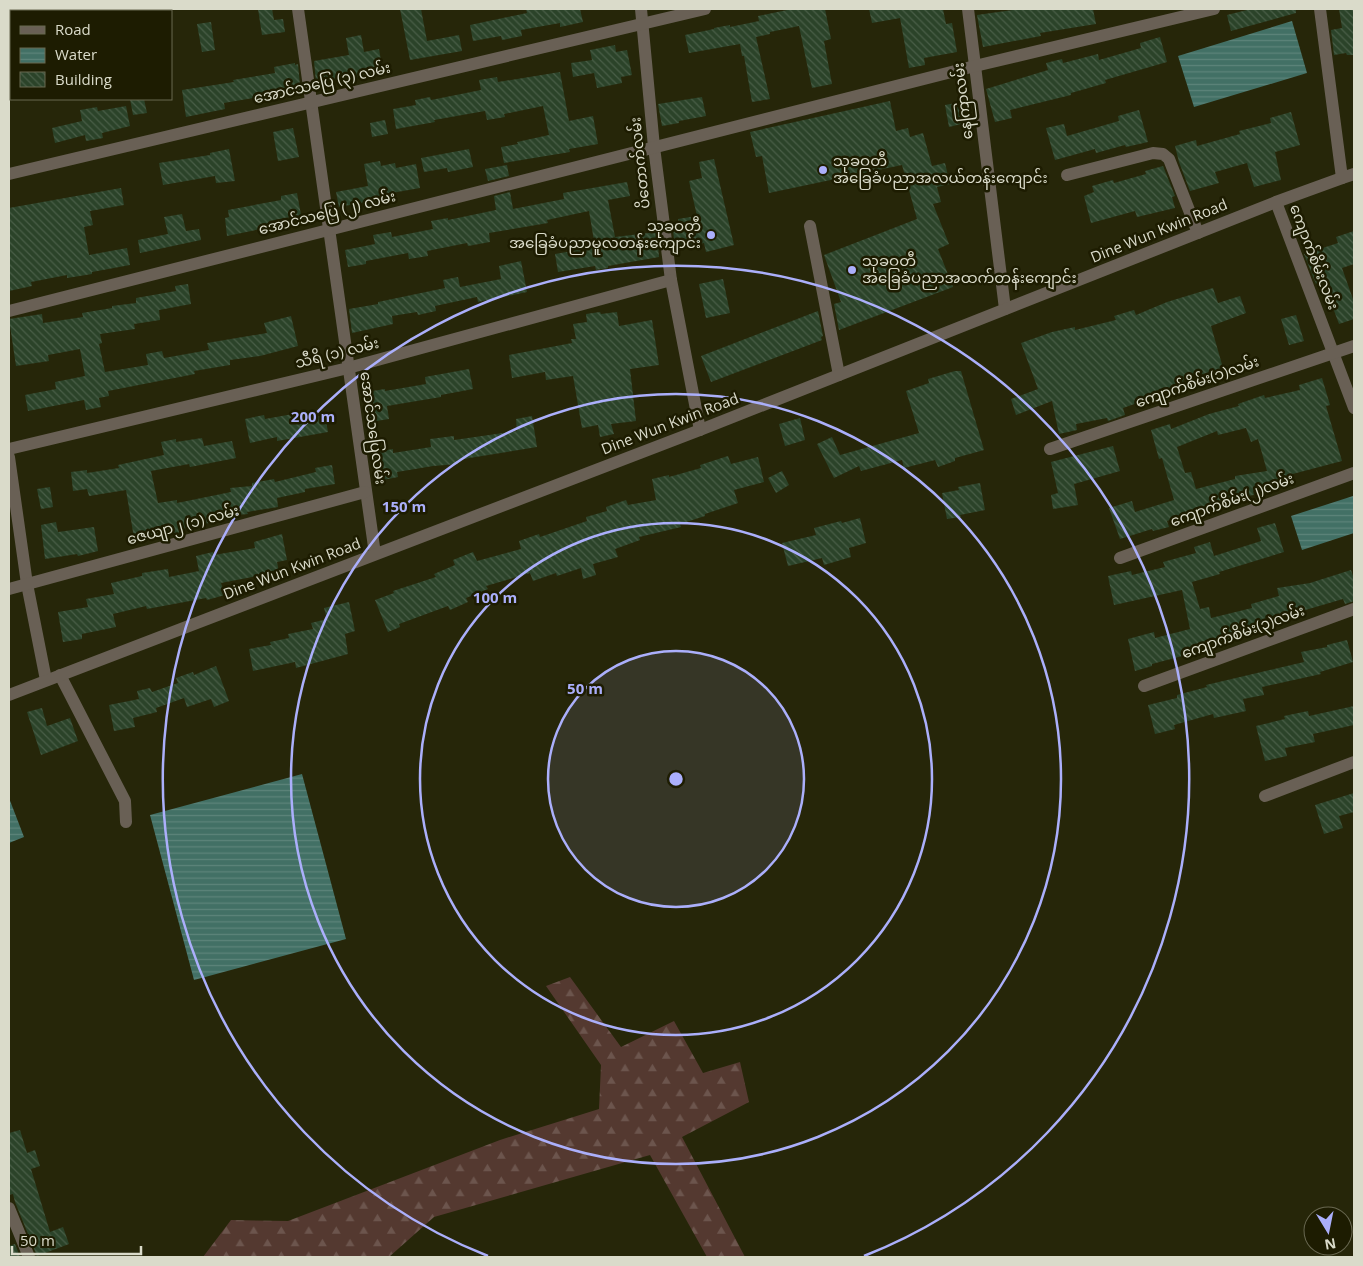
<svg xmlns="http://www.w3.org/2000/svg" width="1363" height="1266" viewBox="0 0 1363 1266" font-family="'Open Sans','Noto Sans Myanmar',sans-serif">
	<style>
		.forest { fill: url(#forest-firs) }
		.water { fill: url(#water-rules) }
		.building { fill: url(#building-back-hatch); fill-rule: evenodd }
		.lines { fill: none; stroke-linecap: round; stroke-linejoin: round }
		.minor { stroke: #696055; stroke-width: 12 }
		.tertiary { stroke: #696055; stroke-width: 12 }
		.ring { fill: none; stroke: #abaffb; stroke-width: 2.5 }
		.poi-dot { fill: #abaffb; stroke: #1d1c01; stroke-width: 2 }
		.labels { text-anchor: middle; stroke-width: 5; stroke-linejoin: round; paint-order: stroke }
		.street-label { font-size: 15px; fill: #dadbca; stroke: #1d1c01 }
		.poi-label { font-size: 15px; fill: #dadbca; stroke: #1d1c01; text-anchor: start }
		.centre { fill: #abaffb; stroke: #1d1c01; stroke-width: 2.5 }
		.ring-label { font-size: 15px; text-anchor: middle; font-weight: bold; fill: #abaffb; stroke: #1d1c01; stroke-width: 5; stroke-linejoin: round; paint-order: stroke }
	</style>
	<defs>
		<pattern id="forest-firs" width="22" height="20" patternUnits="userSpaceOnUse" patternTransform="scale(1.25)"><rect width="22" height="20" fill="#543930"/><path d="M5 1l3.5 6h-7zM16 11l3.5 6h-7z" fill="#6c554d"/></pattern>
		<pattern id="water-rules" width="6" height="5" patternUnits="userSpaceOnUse" patternTransform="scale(1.25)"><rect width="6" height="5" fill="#427065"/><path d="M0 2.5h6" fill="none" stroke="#5d847a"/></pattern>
		<pattern id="building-back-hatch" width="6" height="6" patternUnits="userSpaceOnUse" patternTransform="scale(1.25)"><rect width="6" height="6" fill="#2b4329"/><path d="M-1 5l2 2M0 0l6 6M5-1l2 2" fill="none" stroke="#495e47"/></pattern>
	</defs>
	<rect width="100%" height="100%" fill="#262609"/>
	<polygon class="forest" points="570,977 621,1047 674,1021 703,1073 740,1062 749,1102 682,1137 745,1257 707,1257 650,1155 434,1217 389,1257 203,1257 231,1220 288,1221 500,1140 599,1109 601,1065 546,986"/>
	<g class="water">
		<polygon points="1292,21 1307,73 1194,107 1178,56"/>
		<polygon points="1353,496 1354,533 1302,550 1291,516"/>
		<polygon points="302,774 346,939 194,980 150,815"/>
		<polygon points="9,798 24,837 9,843"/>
	</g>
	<g class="building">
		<polygon points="258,9 272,9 274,20 283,19 285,32 262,35"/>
		<polygon points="400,9 421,9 427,41 459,35 462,51 410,60"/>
		<polygon points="526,9 580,9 583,22 560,27 560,23 521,30 522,36 502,40 501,36 473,41 470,25 527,13"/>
		<polygon points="792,9 825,9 831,39 824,41 832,84 812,88 799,26 770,32 770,34 756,37 770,99 752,102 744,56 742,56 740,44 689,53 685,35 714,29 714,28 730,25 730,27 759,21 758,16"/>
		<polygon points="869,9 943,9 946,24 952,23 957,52 924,58 925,65 909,68 900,18 872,23"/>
		<polygon points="1019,9 1093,9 1096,24 1040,33 1041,36 983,47 977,15"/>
		<polygon points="1251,9 1296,9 1296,13 1231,31 1227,15"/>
		<polygon points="1339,9 1354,9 1354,55 1347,55 1346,53 1334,55 1331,30 1342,28"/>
		<polygon points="211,22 215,50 202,52 197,24"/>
		<polygon points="361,35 364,52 379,49 383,72 353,78 353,75 316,82 314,61 349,55 346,38"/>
		<polygon points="1160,37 1167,62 1105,80 1106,83 1071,93 1071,95 1010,110 1012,118 995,122 986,89 1048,70 1046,63 1062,59 1063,63 1098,54 1099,60 1141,48 1140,43"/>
		<polygon points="615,45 616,52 627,50 632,75 621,77 622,83 597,88 594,73 573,77 571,63 592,60 590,50"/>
		<polygon points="295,63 295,65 298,64 300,85 299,85 300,90 224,103 225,109 186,117 182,90 234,82 233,80 275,73 274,67"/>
		<polygon points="560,72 569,121 593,116 598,144 569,149 570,152 504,163 501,147 518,144 517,142 549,135 543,106 504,114 505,117 487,120 485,111 434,120 435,122 396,129 393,109 416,105 415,100 430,97 431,100 481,90 479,80 497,77 498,82"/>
		<polygon points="702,97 706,116 679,121 679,123 662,126 658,104"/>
		<polygon points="130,99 144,99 147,113 133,115"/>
		<polygon points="890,101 896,131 908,128 910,137 923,133 932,166 945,163 950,184 937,187 941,202 933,204 949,244 938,249 953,287 839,330 834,304 841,302 824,255 917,219 902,165 769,193 762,156 756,157 750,132"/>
		<polygon points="961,102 965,123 949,127 945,105"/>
		<polygon points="126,106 130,126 102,133 103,138 86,141 85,135 55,143 52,128 82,121 80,110 97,107 98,111"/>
		<polygon points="1139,110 1148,142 1126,147 1125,145 1096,153 1095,149 1055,160 1046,128 1064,124 1067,136 1119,121 1118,116"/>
		<polygon points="1291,112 1300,145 1275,152 1281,180 1254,187 1247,163 1215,172 1219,183 1190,191 1179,162 1175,146 1196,140 1197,146 1240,134 1239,131 1271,123 1270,118"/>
		<polygon points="385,120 388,134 372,137 370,123"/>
		<polygon points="293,128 299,157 278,161 273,132"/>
		<polygon points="229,149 235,181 216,183 215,176 163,185 159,163 210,155 210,153"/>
		<polygon points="469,149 473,167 448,172 447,168 424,172 421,158"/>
		<polygon points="714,159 734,245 706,252 704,243 675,248 673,230 679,229 678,219 697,216 689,181 702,178 699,162"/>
		<polygon points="380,161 381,166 395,163 396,168 416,164 420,188 386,194 387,201 371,204 371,201 339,207 336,192 368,186 364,164"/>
		<polygon points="507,165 509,176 488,181 485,169"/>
		<polygon points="1163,166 1175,196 1172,197 1175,208 1137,217 1135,211 1091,223 1084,196 1094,192 1092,186 1113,180 1114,183 1146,174 1145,171"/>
		<polygon points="627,182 630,196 608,200 615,237 657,232 659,257 608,266 608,268 596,270 595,266 558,272 555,254 595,247 589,211 547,220 548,223 489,233 490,242 468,246 467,243 427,251 428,256 409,259 408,253 366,261 366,264 348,267 345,250 375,244 373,235 391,232 392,237 433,229 431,221 448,218 448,220 496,210 494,196 510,192 513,209 564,199 563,193"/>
		<polygon points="121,188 124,205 90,211 93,225 84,227 89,255 127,248 130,265 92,272 92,274 67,278 67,275 31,282 32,286 9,291 9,208"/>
		<polygon points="297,193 301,215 269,221 270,227 227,236 225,218 229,217 228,210 281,200 281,196"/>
		<polygon points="182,214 186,231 199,229 201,240 140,253 138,240 168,234 164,217"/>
		<polygon points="1354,231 1354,264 1342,268 1354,302 1354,319 1339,324 1323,281 1316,284 1304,254 1338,243 1336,237"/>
		<polygon points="521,261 527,292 478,302 477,297 435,306 436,311 418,315 417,312 392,316 393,324 352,333 349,309 378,304 378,302 445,288 443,280 458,277 460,287 501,279 499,266"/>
		<polygon points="723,279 730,313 706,318 699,284"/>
		<polygon points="188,284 191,304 159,310 160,320 134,324 135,329 100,334 102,343 99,344 105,372 148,365 146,354 162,351 164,358 209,350 207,343 267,333 264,323 291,316 298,346 260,356 230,360 230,365 194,371 195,374 108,391 109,396 99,398 101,407 86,410 84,400 28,411 25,395 56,389 55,382 85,376 80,349 48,355 49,361 16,366 9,319 42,314 43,323 83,317 82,313 112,308 112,306 136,303 136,298 176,291 175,286"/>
		<polygon points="1213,288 1218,303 1240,296 1246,313 1211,326 1223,368 1183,380 1184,385 1155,391 1157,396 1123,408 1125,415 1108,421 1107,418 1076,424 1077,430 1059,434 1052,401 1016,415 1011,399 1038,389 1021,343 1052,332 1075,327 1075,330 1116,320 1114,316 1134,310 1136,315 1167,302"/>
		<polygon points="818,311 823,336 821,337 822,340 711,382 701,356"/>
		<polygon points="600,312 601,314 617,312 619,326 652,320 659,365 630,369 636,421 611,424 614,434 600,437 598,425 582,428 573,376 546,380 545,372 512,378 509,355 572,343 571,339 576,339 573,324 587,322 586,314"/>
		<polygon points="1296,315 1304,341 1289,345 1281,319"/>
		<polygon points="469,369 473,389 441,395 441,397 387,406 389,419 370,422 366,392 385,389 385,391 426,384 425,377"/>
		<polygon points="955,371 961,371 984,450 955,458 955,461 938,467 935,460 904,468 902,460 861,471 859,466 834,478 817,444 832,437 840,455 919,433 906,391 929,383 928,379"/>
		<path d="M1322,378L1330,405L1326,406L1342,461L1285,476L1286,482L1253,491L1254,495L1227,499L1228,502L1167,521L1169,527L1153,531L1152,529L1120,539L1109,508L1132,501L1135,512L1174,500L1162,458L1159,459L1151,430L1170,424L1171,429L1209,414L1239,406L1238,404L1264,395L1265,398L1300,390L1299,385ZM1246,428L1251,442L1258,439L1267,471L1235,476V479L1196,489L1191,472L1185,473L1177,447L1217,431L1218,435Z"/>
		<polygon points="293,414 294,421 325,415 328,432 277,441 277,437 250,443 245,419 264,415 265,419"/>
		<polygon points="532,416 537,447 457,460 458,464 433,466 397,472 398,477 378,481 372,453 393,449 393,453 431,447 430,439 454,436 454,440 517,431 516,419"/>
		<polygon points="800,418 805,440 785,446 779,424"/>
		<polygon points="202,438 204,446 232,441 236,458 190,467 189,464 151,471 158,503 177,500 177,503 231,492 230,488 252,486 252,483 274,479 275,482 316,472 315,468 332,465 335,484 305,489 305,492 277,498 278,507 247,512 248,514 217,517 218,521 182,529 182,532 164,535 163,533 134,538 126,490 89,496 87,489 73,491 71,472 87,470 87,473 119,468 118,465 164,455 161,442 176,439 176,442"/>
		<polygon points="1113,446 1120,471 1074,484 1078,505 1053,509 1051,495 1058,493 1051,462"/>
		<polygon points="728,456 731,464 758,457 764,482 734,490 738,503 705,514 705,516 680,524 681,527 639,537 640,540 615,549 618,557 593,564 596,575 583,579 581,568 557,576 556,573 533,581 530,573 486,586 488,589 466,598 468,602 450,610 448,606 399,624 400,627 388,632 375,600 394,593 393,591 436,577 434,574 455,565 453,560 473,552 477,561 521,549 519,541 539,534 540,537 587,521 586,517 607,511 606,507 626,500 628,505 656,500 652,479 669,475 669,477 701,468 700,465"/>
		<polygon points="782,471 789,485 776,493 768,478"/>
		<polygon points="980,483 985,510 960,515 961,517 947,519 942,493 959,490 958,487"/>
		<polygon points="50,487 53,507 41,509 37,489"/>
		<polygon points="860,518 866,543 849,548 851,557 824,565 822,558 788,566 782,543 816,535 814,528 841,521 842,523"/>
		<polygon points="56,522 58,532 94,527 98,551 78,556 77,554 45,559 41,525"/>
		<polygon points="1275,523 1284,552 1219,572 1220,574 1192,582 1200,609 1209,607 1211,618 1252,608 1251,604 1279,596 1277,588 1310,583 1351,570 1354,579 1354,601 1345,604 1343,599 1302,611 1273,616 1274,620 1246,627 1248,634 1185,651 1186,655 1152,664 1152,666 1135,671 1128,639 1154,632 1155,638 1190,629 1182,590 1114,605 1108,576 1131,571 1132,575 1165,567 1163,562 1196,553 1194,547 1210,542 1214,556 1261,541 1257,528"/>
		<polygon points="282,534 287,560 277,562 279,572 221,583 225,595 207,600 206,598 147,609 146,606 113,614 116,627 82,634 82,639 63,642 58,612 88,607 86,599 114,594 111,583 142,576 142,573 168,569 169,577 199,571 196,556 213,552 214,555 255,548 254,542"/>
		<polygon points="349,602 355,631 345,634 348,654 296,668 295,662 253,671 249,649 271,645 270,642 289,638 288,634 313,629 311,623 327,619 324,608"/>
		<polygon points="1347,640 1353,662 1320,672 1321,674 1262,687 1264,695 1243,699 1246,711 1214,718 1213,714 1174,725 1175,729 1155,734 1148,705 1177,698 1177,695 1207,687 1206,685 1304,662 1301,652 1327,647 1327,645"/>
		<polygon points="216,666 229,701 214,707 211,699 187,707 184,698 156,708 157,712 133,718 135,727 114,731 109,705 139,699 137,691 150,688 152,692 178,683 176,678 193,672 194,675"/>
		<polygon points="1354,706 1354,725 1313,734 1315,742 1285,748 1287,756 1265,761 1256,726 1285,719 1284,716 1308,711 1309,716"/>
		<polygon points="42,708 47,726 70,718 78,741 41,755 27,712"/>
		<polygon points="1354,793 1354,812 1339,816 1343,828 1324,834 1315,805"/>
		<polygon points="20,1130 27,1153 35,1150 40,1166 31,1169 50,1232 63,1227 69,1244 37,1256 15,1202 13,1194 9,1195 9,1133"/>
		<polygon points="15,1244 20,1257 9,1257 9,1246"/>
	</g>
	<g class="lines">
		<g class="minor">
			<polyline points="298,9 375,554"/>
			<polyline points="641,9 654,147 671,280 700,430"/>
			<polyline points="968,9 1005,309"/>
			<polyline points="154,11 165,9"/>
			<polyline points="9,45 11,45"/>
			<polyline points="9,174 705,9"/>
			<polyline points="1067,175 1153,153 1163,154 1169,159 1198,233"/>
			<polyline points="1276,202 1354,408"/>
			<polyline points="810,226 839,375"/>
			<polyline points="9,311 975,66 1214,9"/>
			<polyline points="9,449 348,368 671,280"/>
			<polyline points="1050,449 1354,346"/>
			<polyline points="9,457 27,584 46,680"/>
			<polyline points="1120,558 1354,473"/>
			<polyline points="9,589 365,492"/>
			<polyline points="60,675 125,801 126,822"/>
			<polyline points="1144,686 1354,609"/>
			<polyline points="9,695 700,430 1276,202 1342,178"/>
			<polyline points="1265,796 1354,762"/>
			<polyline points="9,1208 29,1257"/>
		</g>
		<polyline class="tertiary" points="1320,9 1342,178 1354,174"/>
	</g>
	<circle cx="676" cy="779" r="128" fill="#abaffb" fill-opacity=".12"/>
	<g class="ring">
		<circle cx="676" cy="779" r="128"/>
		<circle cx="676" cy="779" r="256"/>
		<circle cx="676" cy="779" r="385"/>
		<path d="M488 1256A513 513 0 1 1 864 1256"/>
	</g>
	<g class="poi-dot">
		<circle cx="823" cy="170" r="5"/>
		<circle cx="711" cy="235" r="5"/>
		<circle cx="852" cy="270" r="5"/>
	</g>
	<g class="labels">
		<g class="street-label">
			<text transform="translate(322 83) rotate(-13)" y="5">အောင်သပြေ (၃) လမ်း</text>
			<text transform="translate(963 101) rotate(-97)" y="5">နေကြာလမ်း</text>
			<text transform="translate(640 163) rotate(-96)" y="5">ပိတောက်လမ်း</text>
			<text transform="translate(327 213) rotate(-14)" y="5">အောင်သပြေ (၂) လမ်း</text>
			<text transform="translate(1159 231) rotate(-22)" y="5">Dine Wun Kwin Road</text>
			<text transform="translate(1314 257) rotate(69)" y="5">ကျောက်စိမ်းလမ်း</text>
			<text transform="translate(337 353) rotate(-14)" y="5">သီရိ (၁) လမ်း</text>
			<text transform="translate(1197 382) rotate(-19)" y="5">ကျောက်စိမ်း(၁)လမ်း</text>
			<text transform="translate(670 424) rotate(-21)" y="5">Dine Wun Kwin Road</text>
			<text transform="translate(373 428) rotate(82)" y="5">အောင်သပြေလမ်း</text>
			<text transform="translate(1232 500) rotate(-20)" y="5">ကျောက်စိမ်း(၂)လမ်း</text>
			<text transform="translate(183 525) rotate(-15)" y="5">ဇေယျာ၂ (၁) လမ်း</text>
			<text transform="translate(292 569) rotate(-21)" y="5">Dine Wun Kwin Road</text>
			<text transform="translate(1243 632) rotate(-20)" y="5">ကျောက်စိမ်း(၃)လမ်း</text>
		</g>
		<g class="poi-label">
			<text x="833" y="166">သုခဝတီ<tspan x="833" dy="17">အခြေခံပညာအလယ်တန်းကျောင်း</tspan></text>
			<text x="701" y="231" text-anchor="end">သုခဝတီ<tspan x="701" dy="17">အခြေခံပညာမူလတန်းကျောင်း</tspan></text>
			<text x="862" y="266">သုခဝတီ<tspan x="862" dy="17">အခြေခံပညာအထက်တန်းကျောင်း</tspan></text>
		</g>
	</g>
	<circle cx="676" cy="779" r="8" class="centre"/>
	<g class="ring-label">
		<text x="313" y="422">200 m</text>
		<text x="404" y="512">150 m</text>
		<text x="495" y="603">100 m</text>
		<text x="585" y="694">50 m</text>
	</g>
	<rect width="1363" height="1266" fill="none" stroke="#dadbca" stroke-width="20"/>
	<rect x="10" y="10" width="162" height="90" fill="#1d1c01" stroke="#696851"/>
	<rect x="20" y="26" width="25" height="8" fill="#696055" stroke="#696851"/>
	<text x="55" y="35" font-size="15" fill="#dadbca">Road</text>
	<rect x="20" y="48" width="25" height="15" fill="url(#water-rules)" stroke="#696851"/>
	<text x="55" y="60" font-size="15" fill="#dadbca">Water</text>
	<rect x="20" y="72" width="25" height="15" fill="url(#building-back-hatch)" stroke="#696851"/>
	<text x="55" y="85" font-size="15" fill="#dadbca">Building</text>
	<g transform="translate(1328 1231) rotate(170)"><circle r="24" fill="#1d1c01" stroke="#696851"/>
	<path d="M0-4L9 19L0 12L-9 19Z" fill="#abaffb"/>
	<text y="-8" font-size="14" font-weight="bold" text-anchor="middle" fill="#dadbca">N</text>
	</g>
	<path d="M12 1246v8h129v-8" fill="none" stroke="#dadbca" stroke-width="2.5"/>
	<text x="20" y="1246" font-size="15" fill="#dadbca" stroke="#1d1c01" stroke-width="4" paint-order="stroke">50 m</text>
</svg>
